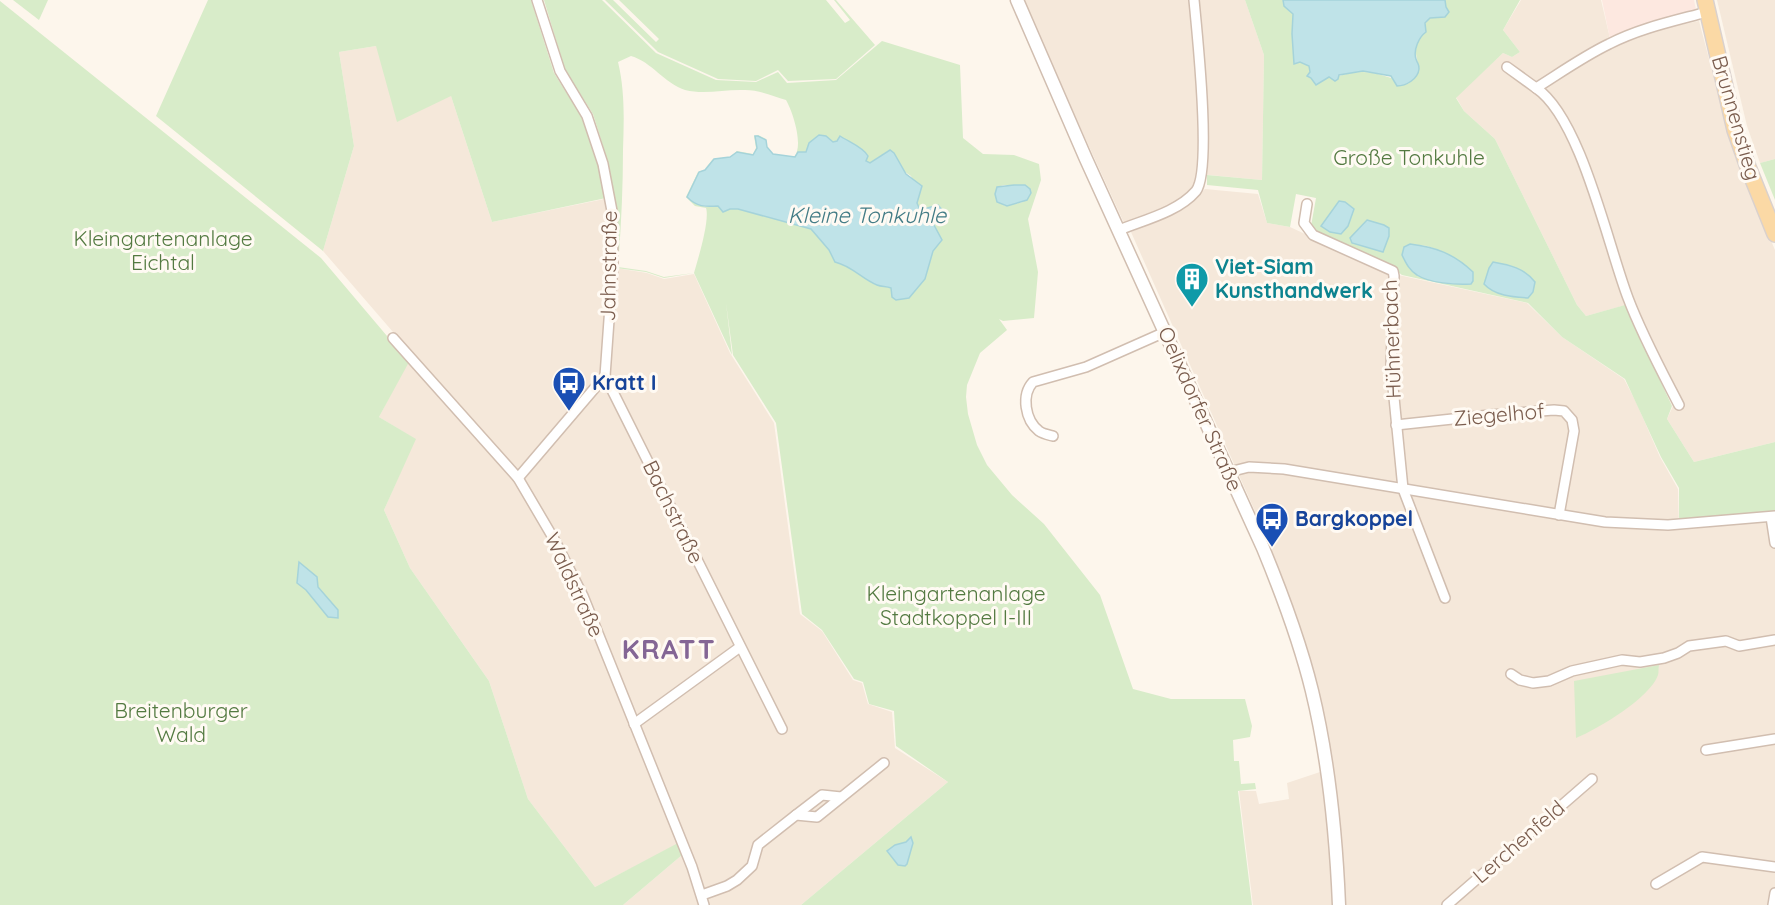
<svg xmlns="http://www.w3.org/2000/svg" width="1775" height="905" viewBox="0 0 1775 905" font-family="Quicksand,sans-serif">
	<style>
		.residential { fill: #f5e8da }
		.commercial { fill: #fde8e0 }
		.green { fill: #d8ecc9; fill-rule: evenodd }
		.water { fill: #bfe3e8; stroke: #a5d3da; stroke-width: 1.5 }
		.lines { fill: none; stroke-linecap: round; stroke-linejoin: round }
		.minor-casing { stroke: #d1beb0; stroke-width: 12 }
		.tertiary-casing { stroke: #d1beb0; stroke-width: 15 }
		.primary-casing { stroke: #dad1cd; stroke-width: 18 }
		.minor { stroke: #fff; stroke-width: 9 }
		.tertiary { stroke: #fff; stroke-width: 12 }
		.primary { stroke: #fbd9a5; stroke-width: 15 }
		.labels { text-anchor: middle; stroke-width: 6; stroke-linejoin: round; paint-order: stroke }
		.street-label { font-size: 21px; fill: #7a5c4d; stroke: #fffaf3 }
		.park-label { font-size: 21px; fill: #537a41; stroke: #fffaf3 }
		.culture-label { font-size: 21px; font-weight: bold; fill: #0d838f; stroke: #fffaf3; text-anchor: start }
		.transit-label { font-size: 21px; font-weight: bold; fill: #164399; stroke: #fffaf3; text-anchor: start }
		.water-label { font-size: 22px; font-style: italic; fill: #437c86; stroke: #fffaf3 }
		.district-label { font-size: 27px; font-weight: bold; letter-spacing: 1.5px; fill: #846695; stroke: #fffaf3 }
	</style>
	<rect width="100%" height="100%" fill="#fdf6ec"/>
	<g class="residential">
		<polygon points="1022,0 1245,0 1264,55 1262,180 1198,174 1196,180 1189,191 1174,203 1124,223"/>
		<polygon points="1521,0 1601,0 1612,47 1661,29 1699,21 1735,157 1775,250 1775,442 1694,462 1667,419 1673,406 1626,305 1586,316 1577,305 1495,139 1464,111 1456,97 1503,53 1512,57 1520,52 1503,30"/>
		<polygon points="1717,0 1775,0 1775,159 1760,163 1747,126"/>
		<polygon points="376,46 451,96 492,222 614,197 616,268 647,273 664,279 694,274 730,353 774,423 800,614 822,631 853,680 862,683 868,704 892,712 895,748 948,782 801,905 623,905 682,855 678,844 595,887 528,799 489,681 410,568 384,510 415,439 379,417 412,354 323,251 354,146 339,52"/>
		<polygon points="1205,189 1258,194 1267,223 1290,227 1389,273 1527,303 1562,337 1624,379 1636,402 1660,457 1678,489 1679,530 1775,520 1775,905 1253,905 1239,791 1256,791 1259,804 1289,799 1287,783 1332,768 1317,693 1288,593 1254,509 1131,232 1185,208"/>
	</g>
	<polygon class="commercial" points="1602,0 1694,0 1696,10 1647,25 1610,39"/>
	<g class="green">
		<polygon points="13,0 48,0 39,20"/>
		<polygon points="208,0 531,0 554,73 583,119 599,166 606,198 492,222 451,96 397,122 376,46 339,52 354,146 323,251 156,116"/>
		<path d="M544,0H602L656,53L716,80L756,82L778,72L787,83L836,80L882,41L960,65L963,138L983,154L1014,155L1039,164L1041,180L1028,219L1038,272L1034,318L1003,321L999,319L1007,330L980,353L967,385L966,397L968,414L977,445L987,465L1012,495L1044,524L1100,595L1133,689L1171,699H1245L1252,726L1250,737L1233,740L1234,761H1239L1241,784L1255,783L1256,789L1238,791L1252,905H801L948,782L896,746L894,711L869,704L863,682L854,679L822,630L802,614L776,423L733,355L726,303L732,355L694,273L664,278L646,272L616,268L614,197L608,162L593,114L565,70ZM631,56C652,62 664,83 685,90C705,95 725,89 745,90C759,90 773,96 786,100C793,112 804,146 794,157L773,154L767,147L766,139L758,135L754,136L756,148L753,154L737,151L730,157L713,159L704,170L698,172L686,197L695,206L706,208C710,220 698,259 694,273L664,277L646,271L618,267C621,228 623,189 623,150C624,120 625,91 618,62ZM826,136L833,142L844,138C854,150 858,141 867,161L870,163L889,150L902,170L911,176L919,196L917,203L920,210L928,208L944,211L936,220L934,225L941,240L933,250L925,279L909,298L896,300L891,288C886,286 882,287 877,285C862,279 852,266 835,262L829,250L811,229L738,209L718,206L705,207L687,197L699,172L704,170L714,159L730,157L737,152L753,155L757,148L755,137L766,140L767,147L773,154L795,157L806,152L809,143ZM1004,185H1020L1030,196L1023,202L1005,206L1002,204L997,187ZM906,842L913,843L907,864L898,865L887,851L895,845Z"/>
		<polygon points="605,0 613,0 656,42 659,39 619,0 826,0 845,23 850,20 834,0 836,0 875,45 836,79 788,81 778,70 756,81 718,79 658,52"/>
		<path d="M1245,0H1283L1284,6L1293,14L1292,34L1295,64L1300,62L1309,66L1311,78L1315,82L1329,76L1338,79L1339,76C1367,67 1382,75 1408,84L1418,64L1415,49L1425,24L1430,18L1445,17L1449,12L1446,7L1445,0H1520L1503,30L1520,52L1512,57L1503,53L1456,98L1464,111L1495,139L1577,305L1586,316L1625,305L1672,406L1667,419L1694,462L1775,442V511L1679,519V488L1661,457L1625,379L1562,337L1528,303L1402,275L1390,266L1315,233L1311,226L1316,198L1296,194L1290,227L1267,223L1258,190L1207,185V175L1262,180L1264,55ZM1410,244L1427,246L1441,251L1471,284H1450L1418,276Z"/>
		<path d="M0,1L321,258L409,362L379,417L416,439L384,510L410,568L489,681L528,799L595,887L678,843L682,855L623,905H0ZM297,583L318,587L338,610L328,616L306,590Z"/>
		<polygon points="1775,159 1775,200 1760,163"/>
		<path d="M1659,665C1658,669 1659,672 1658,675C1650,698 1598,729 1576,738L1574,681Z"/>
	</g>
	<g class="water">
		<path d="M1283,0H1445L1446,7L1449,12L1445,17L1430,18L1425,23L1426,32C1419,37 1413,50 1416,59C1418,65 1419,63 1419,69C1418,79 1406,86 1397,86L1391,76L1363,71L1339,75L1338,79L1335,81L1329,77L1316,85L1311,78L1307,76L1310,72L1309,66L1300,62L1294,64L1292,34L1293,14L1284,6Z"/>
		<path d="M819,135L826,136L833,142L837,141L840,136C849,142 863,147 868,156L866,161L870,163L890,150L894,153L906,174L922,186L917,203L920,210L938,205L944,212L936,220L934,225L942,240L933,251L925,279L909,298L896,300L892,297L891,288C886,286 882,287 877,285C862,279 852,266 835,262L829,250L811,229L738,209H730L723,212L718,206C705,207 697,207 687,197L699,172L705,170L714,159L730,157L737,152L753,155L757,148L755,136H758L766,140L767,147L773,154L795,157L798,152H806L809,143Z"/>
		<polygon points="1014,185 1025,185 1030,189 1031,193 1027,200 1007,206 997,202 995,194 997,187"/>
		<polygon points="1339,201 1345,202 1354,209 1348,226 1341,234 1330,232 1321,226"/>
		<polygon points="1367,220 1384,225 1389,228 1389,236 1383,252 1352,243 1350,238"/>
		<path d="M1410,244C1436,247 1454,254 1473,272V281L1471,284C1456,285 1429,283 1417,275C1409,270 1406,263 1402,255L1404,247Z"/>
		<path d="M1493,262C1510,265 1524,268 1535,282L1533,292L1528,298C1513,297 1495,296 1484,284L1489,268Z"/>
		<polygon points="299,562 317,577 318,587 338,610 338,618 328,617 306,590 297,583"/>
		<polygon points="911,837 913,843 907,864 905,866 898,865 887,851 895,845 906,842"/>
	</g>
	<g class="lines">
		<g class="minor-casing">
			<g id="minor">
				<polyline points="1507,67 1536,88"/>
				<polyline points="1307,204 1304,223 1313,235 1393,271 1394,276 1391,367 1403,489 1445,598"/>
				<path d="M1119,230C1144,220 1178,212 1196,191C1212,170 1197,32 1194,0"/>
				<polyline points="393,338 518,478 555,541 583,596 692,867 704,905"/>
				<polyline points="605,376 782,729"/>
				<path d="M1679,405C1661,370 1642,335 1628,298C1608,246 1581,118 1536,88C1560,73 1584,56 1609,44C1640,28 1674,21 1707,12"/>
				<polyline points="1396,425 1490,415 1554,410 1564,411 1572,420 1574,431 1559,515"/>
				<path d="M1053,436C1049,435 1043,434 1039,431C1025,420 1021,395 1033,382L1086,367L1165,332"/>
				<polyline points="1229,472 1249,467 1284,469 1605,522 1668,525 1775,516"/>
				<polyline points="518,478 605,376 613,264 612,211 603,164 587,116 560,71 537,0"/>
				<polyline points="1771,517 1775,543"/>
				<polyline points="1511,674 1520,680 1533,683 1549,681 1572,671 1622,660 1640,662 1664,658 1678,653 1689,646 1726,641 1739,646 1775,640"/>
				<polyline points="634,724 740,647"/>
				<polyline points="1706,750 1775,739"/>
				<polyline points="796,815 822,795 841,797"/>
				<polyline points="1656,884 1702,857 1775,867"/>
				<polyline points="702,895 727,886 737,880 752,866 758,845 796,815 817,817 884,763"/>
				<polyline points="1447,905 1592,779"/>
				<polyline points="1773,905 1775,893"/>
			</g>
		</g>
		<g class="tertiary-casing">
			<path id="tertiary" d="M1017,0L1086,159L1263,548C1282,594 1300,642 1312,691C1329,761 1336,833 1339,905"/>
		</g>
		<g class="primary-casing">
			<polyline id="primary" points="1705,0 1735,130 1748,167 1775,234"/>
		</g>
		<use href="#minor" class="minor"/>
		<use href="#tertiary" class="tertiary"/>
		<use href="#primary" class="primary"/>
	</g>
	<defs>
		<g id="building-pin" transform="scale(1.725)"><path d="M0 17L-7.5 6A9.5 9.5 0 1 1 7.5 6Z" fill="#0f9aa8" stroke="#fffaf3"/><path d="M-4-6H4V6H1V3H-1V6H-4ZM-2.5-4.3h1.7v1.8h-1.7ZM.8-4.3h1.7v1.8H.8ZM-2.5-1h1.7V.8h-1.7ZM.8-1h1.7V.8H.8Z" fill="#fff"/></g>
		<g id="bus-pin" transform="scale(1.725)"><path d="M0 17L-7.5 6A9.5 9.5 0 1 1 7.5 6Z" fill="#1a4fb4" stroke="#fffaf3"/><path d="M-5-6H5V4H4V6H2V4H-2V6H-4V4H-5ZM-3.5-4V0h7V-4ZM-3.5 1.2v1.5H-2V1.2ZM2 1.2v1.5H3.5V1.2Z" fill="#fff"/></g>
	</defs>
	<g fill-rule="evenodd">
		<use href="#building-pin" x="1192" y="279"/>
		<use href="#bus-pin" x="569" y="383"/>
		<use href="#bus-pin" x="1272" y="519"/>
	</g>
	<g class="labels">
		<g class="street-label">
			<text transform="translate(1736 118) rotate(74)" y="7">Brunnenstieg</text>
			<text transform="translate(609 266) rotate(-89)" y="7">Jahnstraße</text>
			<text transform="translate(1392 339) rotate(-92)" y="7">Hühnerbach</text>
			<text transform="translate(1200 409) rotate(66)" y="7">Oelixdorfer Straße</text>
			<text transform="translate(1499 415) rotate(-5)" y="7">Ziegelhof</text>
			<text transform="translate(673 512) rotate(64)" y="7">Bachstraße</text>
			<text transform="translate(574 585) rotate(65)" y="7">Waldstraße</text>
			<text transform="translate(1519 842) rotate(-41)" y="7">Lerchenfeld</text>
		</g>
		<g class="park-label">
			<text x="1409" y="165">Große Tonkuhle</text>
			<text x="163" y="246">Kleingartenanlage<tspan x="163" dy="24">Eichtal</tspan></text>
			<text x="956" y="601">Kleingartenanlage<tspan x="956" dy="24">Stadtkoppel I-III</tspan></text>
			<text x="181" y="718">Breitenburger<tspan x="181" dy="24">Wald</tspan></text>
		</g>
		<g class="culture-label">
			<text x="1215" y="274">Viet-Siam<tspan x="1215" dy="24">Kunsthandwerk</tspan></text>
		</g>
		<g class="transit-label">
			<text x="592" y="390">Kratt I</text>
			<text x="1295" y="526">Bargkoppel</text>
		</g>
		<g class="water-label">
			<text x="867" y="223">Kleine Tonkuhle</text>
		</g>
		<g class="district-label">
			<text x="669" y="659">KRATT</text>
		</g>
	</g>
</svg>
